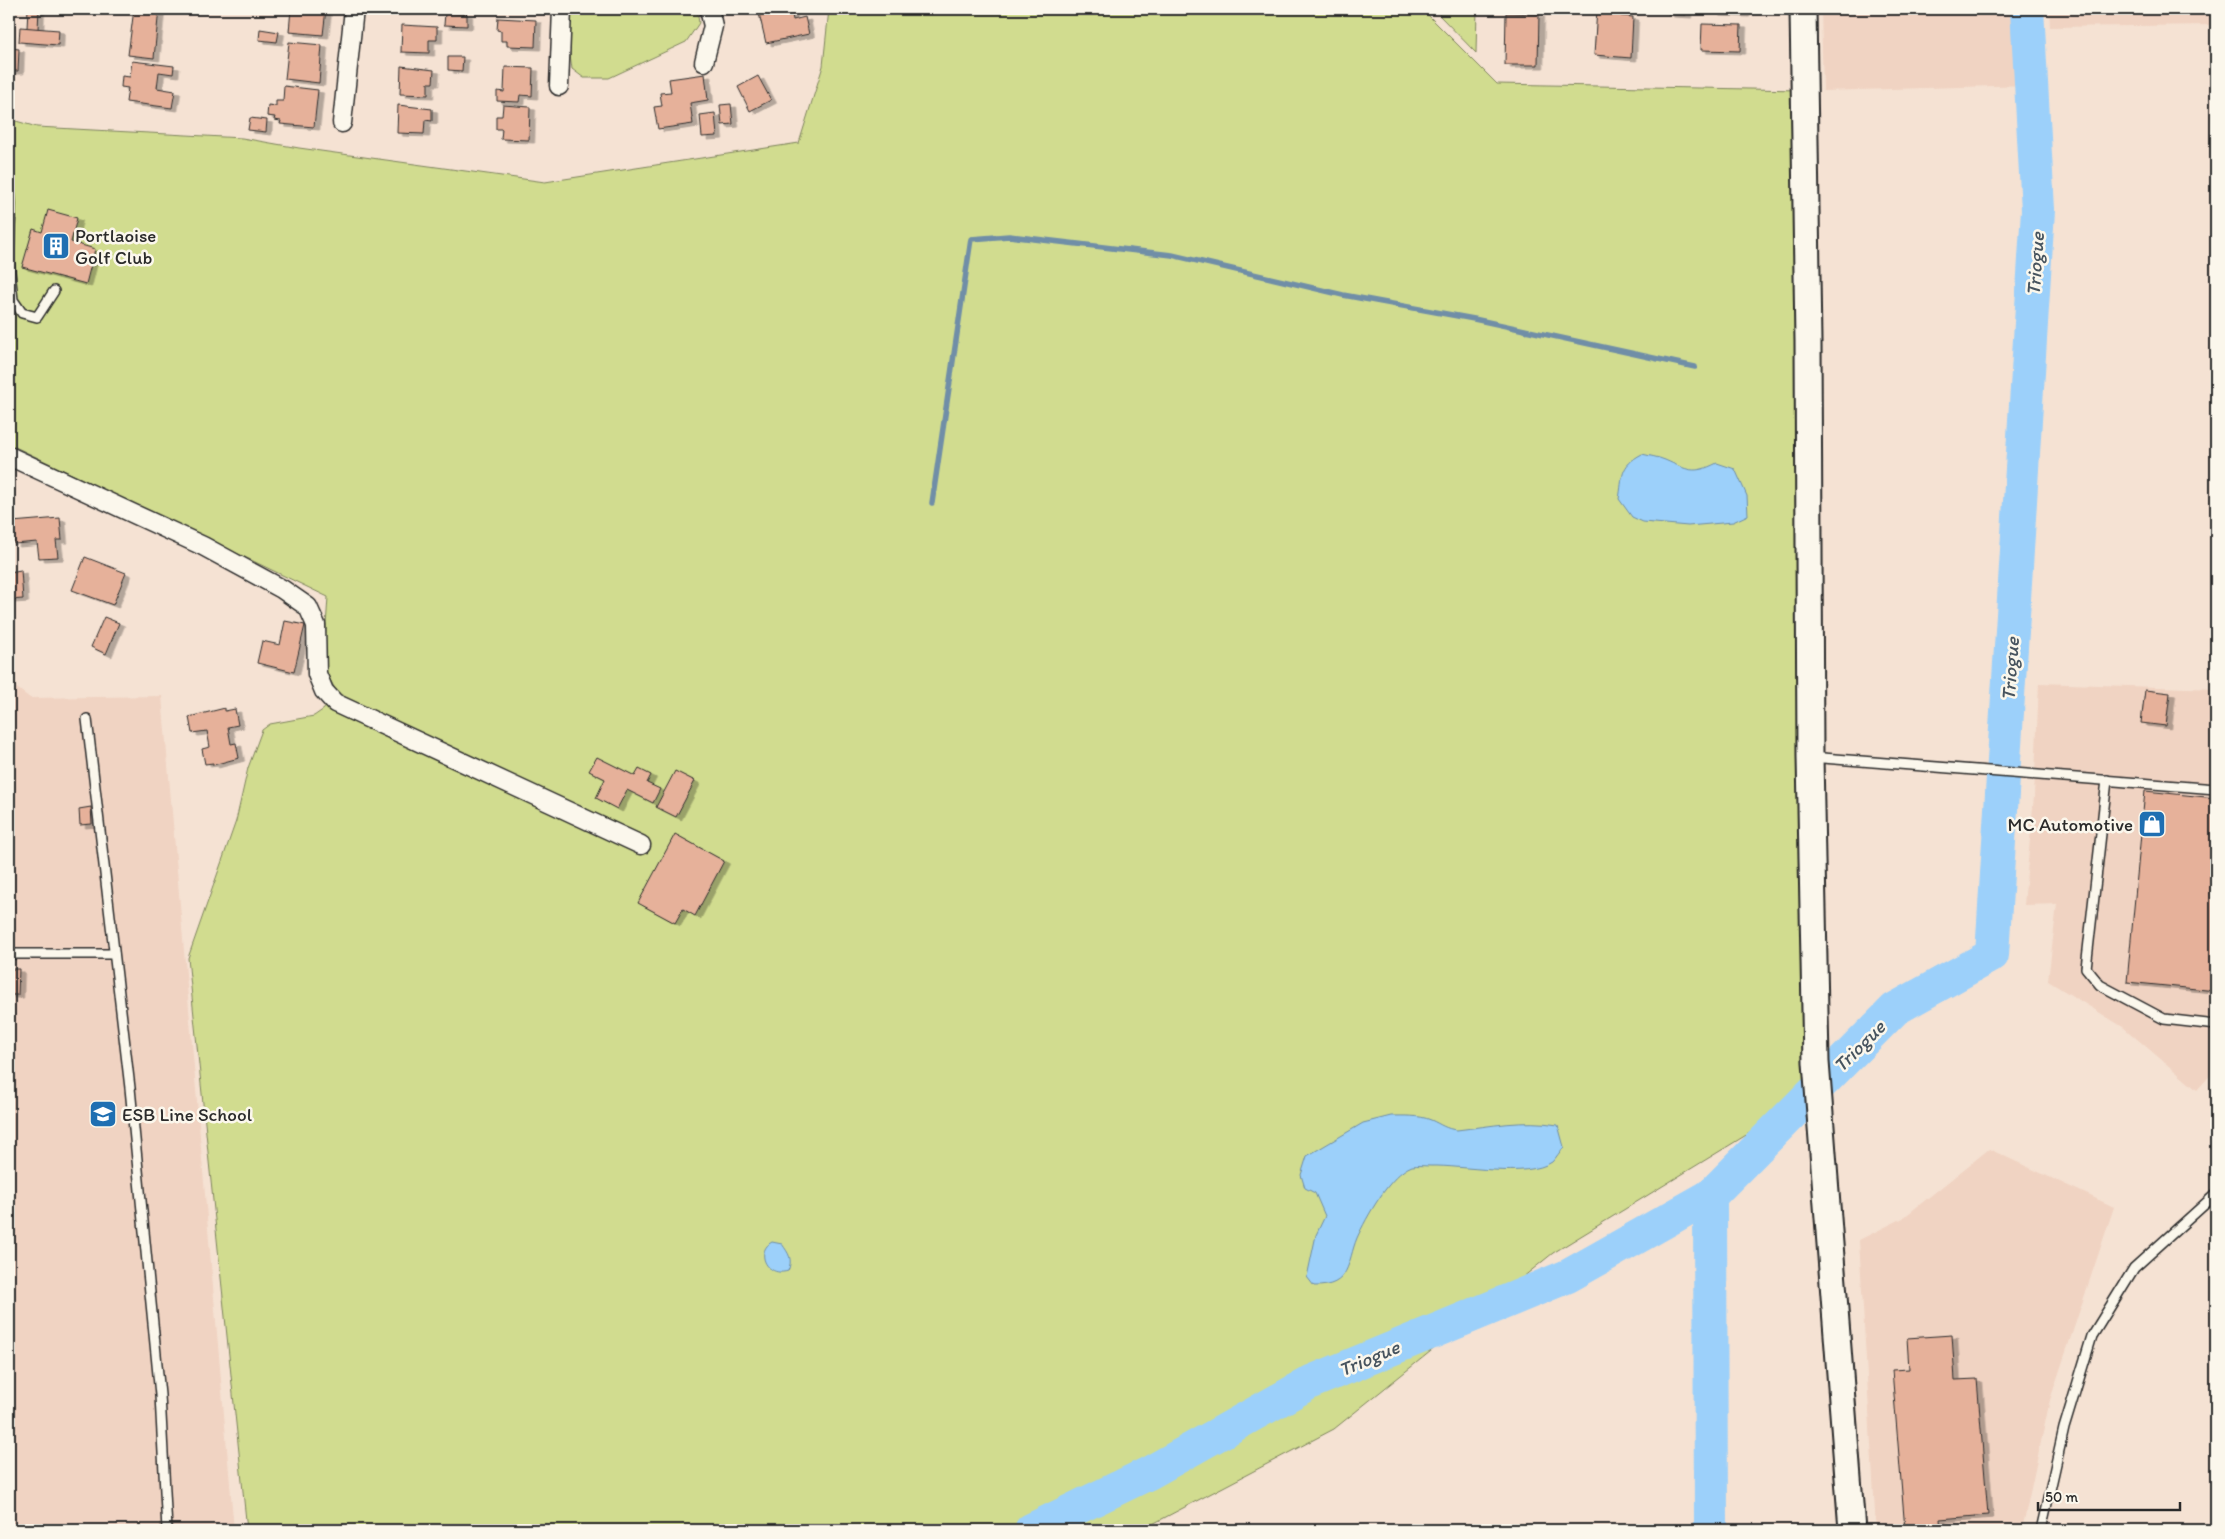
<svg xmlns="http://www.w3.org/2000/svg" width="2225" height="1539" viewBox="0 0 2225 1539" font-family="Itim,sans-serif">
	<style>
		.built { fill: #f0d3c2 }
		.green { fill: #d1dc8f; stroke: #7e845d }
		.water { fill: #9cd0fa; stroke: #6f8ea7 }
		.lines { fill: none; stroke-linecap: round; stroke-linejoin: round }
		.stream { stroke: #6f8ea7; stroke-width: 5.5 }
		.river { stroke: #9cd0fa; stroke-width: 34 }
		.building { fill: #e6b19a; stroke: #2b2b2b; filter: url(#shadow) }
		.lane-casing { stroke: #2b2b2b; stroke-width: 12 }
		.street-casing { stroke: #2b2b2b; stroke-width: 21 }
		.secondary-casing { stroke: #2b2b2b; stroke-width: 29 }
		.lane { stroke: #fbf7ec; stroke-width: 9 }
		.street { stroke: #fbf7ec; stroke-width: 18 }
		.secondary { stroke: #fbf7ec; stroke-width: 25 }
		.labels { text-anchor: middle; stroke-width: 5; stroke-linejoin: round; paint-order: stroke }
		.poi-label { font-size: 19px; fill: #2b2b2b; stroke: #fbf7ec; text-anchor: start }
		.water-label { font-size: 20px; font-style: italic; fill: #47545f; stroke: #fbf7ec }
	</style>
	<defs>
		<filter id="shadow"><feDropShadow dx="5.5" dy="3" stdDeviation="0" flood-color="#0004"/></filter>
	</defs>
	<rect width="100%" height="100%" fill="#f5e2d3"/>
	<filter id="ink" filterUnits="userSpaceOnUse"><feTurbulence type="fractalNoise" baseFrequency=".02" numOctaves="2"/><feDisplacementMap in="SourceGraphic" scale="10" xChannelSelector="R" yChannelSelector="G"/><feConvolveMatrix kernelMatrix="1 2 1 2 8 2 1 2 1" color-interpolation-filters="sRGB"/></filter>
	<g filter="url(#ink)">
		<g class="built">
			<polygon points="1821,9 2023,9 2029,85 1823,91"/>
			<polygon points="2049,9 2216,9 2216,25 2050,27"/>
			<polygon points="9,682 30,698 162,696 234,1530 9,1530"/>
			<polygon points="2039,683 2216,689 2216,1069 2197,1090 2123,1027 2048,981 2057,904 2024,905 2034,796"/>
			<polygon points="1989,1149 2114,1207 2050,1400 2022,1530 1876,1530 1859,1240 1903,1218"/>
		</g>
		<g class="green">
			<polygon points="572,9 697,9 699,23 686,42 609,78 584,78 572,69 569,47"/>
			<polygon points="829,9 1422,9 1497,84 1799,90 1804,1084 1802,1101 1553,1253 1334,1429 1141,1530 247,1530 188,958 236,821 248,768 262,730 270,724 314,716 324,709 335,689 326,672 324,656 328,597 9,444 9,119 37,127 242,138 299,148 545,182 799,143 823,66"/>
			<polygon points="1438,9 1477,9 1476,53 1440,16"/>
		</g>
		<g class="water">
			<path d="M1642,454C1650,456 1658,457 1665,460C1688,470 1693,475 1717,463L1735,469L1747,496L1748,515L1733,522L1688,526L1643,522L1632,517L1619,499C1623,477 1619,466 1642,454Z"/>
			<path d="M1391,1116C1404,1116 1419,1115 1431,1120C1440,1124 1446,1129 1457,1130C1491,1126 1523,1119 1558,1125L1564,1147C1560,1151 1556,1158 1552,1162C1527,1179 1461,1165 1431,1166C1425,1166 1417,1165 1412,1166C1390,1174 1366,1218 1357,1238C1347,1262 1351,1287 1314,1286L1307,1277L1316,1235L1325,1216L1315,1193L1305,1188L1301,1175L1307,1156L1363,1123Z"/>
			<path d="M772,1242L782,1244C789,1254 793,1259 788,1271C766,1278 755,1251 772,1242Z"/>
		</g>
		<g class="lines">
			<polyline class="stream" points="932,503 971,239 1009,236 1172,255 1343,295 1474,319 1695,367"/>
			<g class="river">
				<polyline points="1710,1196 1711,1530"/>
				<polyline points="1031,1530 1149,1473 1311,1382 1568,1276 1710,1196 1895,1009 1992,955 2038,210 2027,9"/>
			</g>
		</g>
		<g class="building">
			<polygon points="28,9 39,9 38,29 27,28"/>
			<polygon points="134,9 159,9 154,58 128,55"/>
			<polygon points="291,9 326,9 323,35 289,32"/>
			<polygon points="758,9 791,9 793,20 805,17 809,34 766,43"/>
			<polygon points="1597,9 1621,9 1621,16 1633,17 1631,58 1594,55"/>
			<polygon points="1669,9 1686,9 1686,15 1668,14"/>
			<polygon points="1714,9 1744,9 1744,14 1714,13"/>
			<polygon points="445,13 467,14 467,26 444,25"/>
			<polygon points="1506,13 1539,14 1538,65 1505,65"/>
			<polygon points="498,18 536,20 535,47 507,46 507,41 501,41 501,31 497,30"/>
			<polygon points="1702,24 1741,25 1740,51 1701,50"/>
			<polygon points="402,25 437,27 437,40 429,40 429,53 401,52"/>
			<polygon points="20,27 59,30 58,45 19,42"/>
			<polygon points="260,29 279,32 277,42 259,40"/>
			<polygon points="289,42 322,45 319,83 285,79"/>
			<polygon points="9,48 19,49 18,71 9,71"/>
			<polygon points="448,57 463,57 462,71 448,70"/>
			<polygon points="132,61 174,66 173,74 159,72 157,88 175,91 172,108 126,102 128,88 121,87 122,76 130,77"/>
			<polygon points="401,66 434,70 433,83 428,83 428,95 400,94"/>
			<polygon points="505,67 533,68 532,96 520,95 519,102 497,101 497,91 504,92"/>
			<polygon points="705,74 708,100 690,103 693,124 658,129 654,107 662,106 660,93 671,92 669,79"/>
			<polygon points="758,76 771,100 750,111 738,87"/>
			<polygon points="284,86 318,90 314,127 280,124 281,121 274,120 275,117 267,116 268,105 276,106 276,101 283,101"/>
			<polygon points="731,104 733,124 722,125 720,105"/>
			<polygon points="398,105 432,109 432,121 425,120 424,134 397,133"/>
			<polygon points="503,105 530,107 529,140 501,139 502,129 496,129 496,116 502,116"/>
			<polygon points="715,113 717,136 702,137 700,115"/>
			<polygon points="250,118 267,120 266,132 248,130"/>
			<polygon points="48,210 77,218 71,242 95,249 86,284 22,267 33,229 42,232"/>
			<polygon points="60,518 62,540 56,540 58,557 39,558 37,542 14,544 12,522"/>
			<polygon points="85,557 126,573 113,605 72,590"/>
			<polygon points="21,570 23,599 9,600 9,572"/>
			<polygon points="104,617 119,623 106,654 91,647"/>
			<polygon points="285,621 305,625 294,672 257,663 262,641 280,645"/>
			<polygon points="2145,690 2170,693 2166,726 2141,723"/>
			<polygon points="225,708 225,711 235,709 238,725 228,727 231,744 236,743 239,758 213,765 213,763 205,764 202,749 210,747 207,731 192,733 189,717"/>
			<polygon points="597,757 635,776 639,769 651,775 647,783 660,789 653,803 627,790 617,809 596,798 605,779 589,771"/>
			<polygon points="675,771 695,781 676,817 656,807"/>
			<polygon points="2145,791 2216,798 2216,991 2127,982"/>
			<polygon points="91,807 92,824 80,825 79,809"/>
			<polygon points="675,834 724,861 695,916 683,909 675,923 638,903"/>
			<polygon points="9,969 19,969 18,995 9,995"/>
			<polygon points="1952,1335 1955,1380 1977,1379 1988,1515 1940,1519 1941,1530 1905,1530 1892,1370 1909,1369 1907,1338"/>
		</g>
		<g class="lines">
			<g class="lane-casing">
				<g id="lane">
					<polyline points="9,180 11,204 9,250"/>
					<polyline points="9,263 13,300 22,313 37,317 54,291"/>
					<polyline points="87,719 130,1088 160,1395 167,1530"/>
					<polyline points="1810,757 2216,789"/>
					<polyline points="2107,780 2086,968 2100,985 2164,1019 2216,1025"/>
					<polyline points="9,954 114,954"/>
					<polyline points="2041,1530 2064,1428 2092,1336 2134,1268 2216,1194"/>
				</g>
			</g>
			<g class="street-casing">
				<g id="street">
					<polyline points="704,62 713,26 709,9"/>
					<polyline points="559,86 562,9"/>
					<polyline points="342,123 354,9"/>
					<polyline points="9,456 203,546 282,589 308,607 316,625 317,674 324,691 335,703 641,845"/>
				</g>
			</g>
			<g class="secondary-casing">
				<polyline id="secondary" points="1803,9 1808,341 1810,757 1816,1062 1852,1530"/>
			</g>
			<use href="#lane" class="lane"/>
			<use href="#street" class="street"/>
			<use href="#secondary" class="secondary"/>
		</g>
	</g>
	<defs>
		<g id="building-square" transform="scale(1.4375)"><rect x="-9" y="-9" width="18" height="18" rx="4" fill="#1f6fb2" stroke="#fbf7ec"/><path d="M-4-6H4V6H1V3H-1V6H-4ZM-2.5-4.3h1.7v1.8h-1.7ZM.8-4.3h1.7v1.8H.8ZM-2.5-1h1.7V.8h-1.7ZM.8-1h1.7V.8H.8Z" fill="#fff"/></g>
		<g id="shop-square" transform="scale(1.4375)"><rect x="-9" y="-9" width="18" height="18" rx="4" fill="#1f6fb2" stroke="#fbf7ec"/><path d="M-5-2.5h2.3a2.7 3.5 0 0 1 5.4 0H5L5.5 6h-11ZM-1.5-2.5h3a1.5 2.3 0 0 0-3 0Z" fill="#fff"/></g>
		<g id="university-square" transform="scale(1.4375)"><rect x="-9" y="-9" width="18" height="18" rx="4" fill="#1f6fb2" stroke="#fbf7ec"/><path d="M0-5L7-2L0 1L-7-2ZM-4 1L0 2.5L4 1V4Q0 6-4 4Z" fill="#fff"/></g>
	</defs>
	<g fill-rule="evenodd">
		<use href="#building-square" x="56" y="246"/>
		<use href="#shop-square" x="2152" y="824"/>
		<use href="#university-square" x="103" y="1114"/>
	</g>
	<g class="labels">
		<g class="poi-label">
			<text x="75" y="242">Portlaoise<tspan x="75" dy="22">Golf Club</tspan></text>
			<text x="2133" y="831" text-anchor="end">MC Automotive</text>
			<text x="122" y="1121">ESB Line School</text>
		</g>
		<g class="water-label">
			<text transform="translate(2035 264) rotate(-86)" y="7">Triogue</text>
			<text transform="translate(2010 669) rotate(-86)" y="7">Triogue</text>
			<text transform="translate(1859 1046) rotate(-45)" y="7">Triogue</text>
			<text transform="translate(1369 1358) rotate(-23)" y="7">Triogue</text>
		</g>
	</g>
	<rect width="2225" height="1539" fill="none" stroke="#fbf7ec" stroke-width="30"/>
	<rect x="15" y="15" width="2195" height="1509" fill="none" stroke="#2b2b2b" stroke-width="2" filter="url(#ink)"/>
	<path d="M2038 1502v8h142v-8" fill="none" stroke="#2b2b2b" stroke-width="2.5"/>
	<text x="2045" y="1502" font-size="15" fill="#2b2b2b" stroke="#fbf7ec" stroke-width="4" paint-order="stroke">50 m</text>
</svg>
